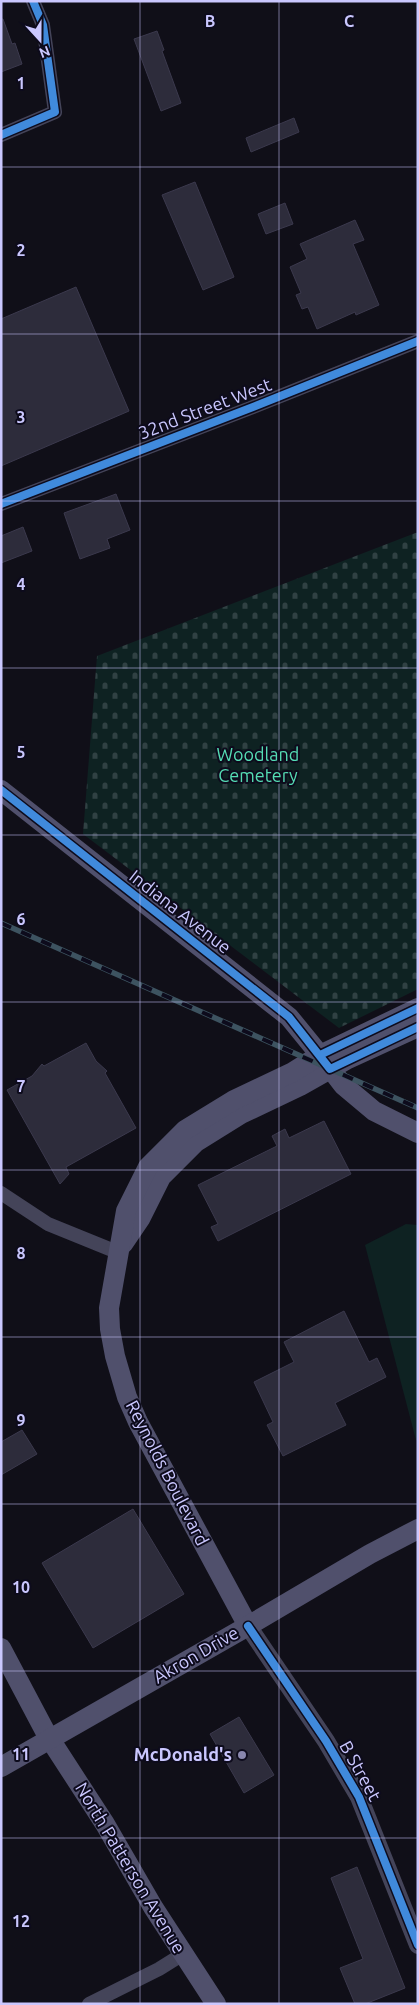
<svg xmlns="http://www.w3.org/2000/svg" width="419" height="2005" viewBox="0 0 419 2005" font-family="Ubuntu,sans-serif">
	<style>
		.grass { fill: #0e2222 }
		.cemetery { fill: url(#cemetery-stones) }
		.building { fill: #2d2c3b; stroke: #3b394d }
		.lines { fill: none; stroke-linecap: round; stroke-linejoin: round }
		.minor { stroke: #444459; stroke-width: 14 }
		.tertiary { stroke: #444459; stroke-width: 18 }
		.secondary { stroke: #50506c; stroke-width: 20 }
		.rail-casing { stroke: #3d5360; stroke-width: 5.5 }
		.rail { stroke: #0d0b1c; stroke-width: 4; stroke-dasharray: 11; stroke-linecap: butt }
		.cycleway-casing { stroke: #0d0b1c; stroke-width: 11 }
		.cycleway { stroke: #408adc; stroke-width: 8 }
		.grid { fill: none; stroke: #cac7fe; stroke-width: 1; stroke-opacity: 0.55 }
		.poi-dot { fill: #8987ae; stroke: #0d0b1c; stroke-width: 2 }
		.labels { text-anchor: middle; stroke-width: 4; stroke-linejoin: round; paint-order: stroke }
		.street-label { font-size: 18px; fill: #cac7fe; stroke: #0d0b1c }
		.park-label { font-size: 18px; fill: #55dcb4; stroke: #0d0b1c }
		.poi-label { font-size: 18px; font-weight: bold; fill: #cac7fe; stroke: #0d0b1c; text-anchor: end }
		.grid-label { font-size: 16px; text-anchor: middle; font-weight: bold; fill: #cac7fe; stroke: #0d0b1c; stroke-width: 4; stroke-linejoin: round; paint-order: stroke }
	</style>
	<defs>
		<pattern id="cemetery-stones" width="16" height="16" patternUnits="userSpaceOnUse" patternTransform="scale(1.25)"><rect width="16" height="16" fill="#0e2222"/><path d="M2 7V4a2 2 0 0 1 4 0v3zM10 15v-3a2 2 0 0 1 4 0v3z" fill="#304143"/></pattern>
	</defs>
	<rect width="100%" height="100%" fill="#100f18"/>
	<polygon class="grass" points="406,1224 418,1225 418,1441 416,1440 365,1245"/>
	<polygon class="cemetery" points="418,532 418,989 339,1028 83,834 97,656"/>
	<g class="building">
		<polygon points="1,19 3,19 12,44 15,43 22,64 1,72"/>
		<polygon points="157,31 164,50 162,51 181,103 161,111 134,39"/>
		<polygon points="294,118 299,132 251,152 246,138"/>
		<polygon points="195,182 234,277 203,290 162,195"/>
		<polygon points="285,203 293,224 266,234 258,214"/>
		<polygon points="355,220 364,240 353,244 379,305 356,315 355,312 317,329 308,307 302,309 296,295 301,293 290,267 307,259 300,244"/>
		<polygon points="76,287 129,411 1,466 1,319"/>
		<polygon points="116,494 130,530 107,539 110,548 80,559 64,513"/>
		<polygon points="23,527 32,551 1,563 1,536"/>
		<polygon points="86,1043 96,1061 107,1071 105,1073 136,1128 66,1167 69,1174 60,1184 7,1090 32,1076 42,1064 44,1066"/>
		<polygon points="324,1121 351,1174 218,1241 211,1227 218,1224 198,1185 277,1146 272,1136 285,1129 289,1138"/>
		<polygon points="344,1311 369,1362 377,1358 386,1377 335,1403 346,1425 283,1456 267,1425 273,1422 254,1382 294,1362 284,1342"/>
		<polygon points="22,1430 37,1454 1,1475 1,1442"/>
		<polygon points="133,1509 184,1594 93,1648 42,1563"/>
		<polygon points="239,1717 274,1775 244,1793 210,1734"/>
		<polygon points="357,1867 405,1988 365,2004 355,2004 340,1968 363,1959 331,1878"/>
	</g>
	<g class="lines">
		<g class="minor">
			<polyline points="1,135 55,112 43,25 33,1"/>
			<polyline points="1,504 253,407 418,341"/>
			<polyline points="1,1193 48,1224 117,1252"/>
			<polyline points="89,2004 159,1969 183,1954"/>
		</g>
		<polyline class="tertiary" points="248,1626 326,1741 359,1797 418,1945"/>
		<g class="secondary">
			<polyline points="1,790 289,1017 320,1055 343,1085 374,1111 418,1133"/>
			<polyline points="123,1244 140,1219 161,1177 196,1142 241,1114 300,1086 346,1060 418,1027"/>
			<polyline points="248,1626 138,1422 127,1397 115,1356 110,1329 109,1308 126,1211 148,1167 185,1130 234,1100 293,1072 320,1055 418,1008"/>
			<polyline points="1,1648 46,1733 105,1824 153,1907 216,2004"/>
			<polyline points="1,1767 248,1626 370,1554 418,1529"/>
		</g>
		<g class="rail-casing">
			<polyline id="rail" points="1,923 418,1108"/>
		</g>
		<use href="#rail" class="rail"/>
		<g class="cycleway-casing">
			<g id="cycleway">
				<polyline points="1,135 55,112 43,25 33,1"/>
				<polyline points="1,504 253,407 418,341"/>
				<polyline points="1,790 289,1017 330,1069 418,1027"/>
				<polyline points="320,1055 418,1008"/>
				<polyline points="248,1626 326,1741 359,1797 418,1945"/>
			</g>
		</g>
		<use href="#cycleway" class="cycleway"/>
	</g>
	<path class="grid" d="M140,1V2004M279,1V2004M1,167H418M1,334H418M1,501H418M1,668H418M1,835H418M1,1002H418M1,1170H418M1,1337H418M1,1504H418M1,1671H418M1,1838H418"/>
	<circle class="poi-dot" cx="242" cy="1755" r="5"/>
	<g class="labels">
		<g class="street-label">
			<text transform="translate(205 409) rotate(-21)" y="6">32nd Street West</text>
			<text transform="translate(180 912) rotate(38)" y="6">Indiana Avenue</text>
			<text transform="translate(167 1473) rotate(63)" y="6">Reynolds Boulevard</text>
			<text transform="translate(196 1655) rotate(-30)" y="6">Akron Drive</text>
			<text transform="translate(360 1771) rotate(61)" y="6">B Street</text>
			<text transform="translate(130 1868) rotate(59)" y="6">North Patterson Avenue</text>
		</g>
		<g class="park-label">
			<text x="258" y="761">Woodland<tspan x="258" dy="21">Cemetery</tspan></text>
		</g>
		<g class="poi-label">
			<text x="232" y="1761">McDonald's</text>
		</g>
	</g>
	<g class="grid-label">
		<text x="210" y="27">B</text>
		<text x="349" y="27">C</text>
		<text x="21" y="89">1</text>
		<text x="21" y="256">2</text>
		<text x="21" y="423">3</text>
		<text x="21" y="590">4</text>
		<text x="21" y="758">5</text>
		<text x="21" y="925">6</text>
		<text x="21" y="1092">7</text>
		<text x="21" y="1259">8</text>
		<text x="21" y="1426">9</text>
		<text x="21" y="1593">10</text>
		<text x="21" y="1760">11</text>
		<text x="21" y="1927">12</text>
	</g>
	<rect width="419" height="2005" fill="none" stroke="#cac7fe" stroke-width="5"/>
	<g transform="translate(40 40) rotate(159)" stroke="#0d0b1c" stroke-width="4" paint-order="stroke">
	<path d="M0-4L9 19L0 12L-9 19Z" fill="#cac7fe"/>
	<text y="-8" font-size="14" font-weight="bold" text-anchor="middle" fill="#cac7fe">N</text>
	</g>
</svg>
